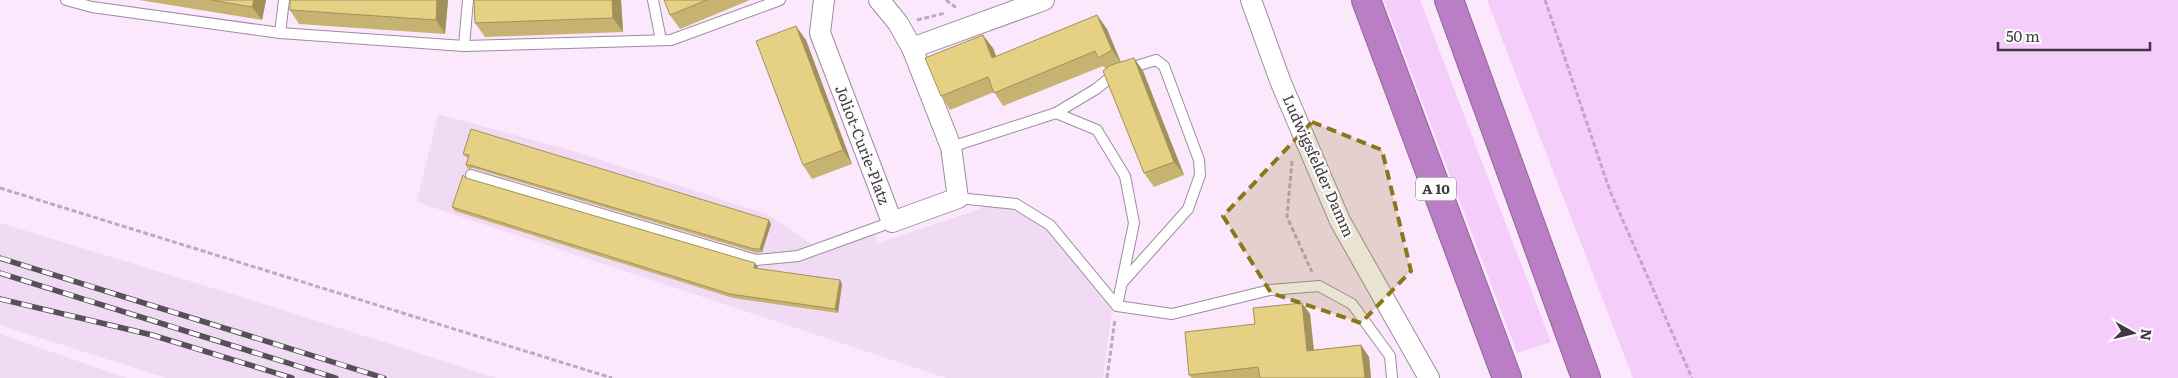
<svg xmlns="http://www.w3.org/2000/svg" width="2178" height="378" viewBox="0 0 2178 378" font-family="Literata,serif">
	<style>
		.built { fill: #f1daf4 }
		.green { fill: #f4cdfa }
		.lines { fill: none; stroke-linecap: round; stroke-linejoin: round }
		.service-casing { stroke: #9d8ca0; stroke-width: 12 }
		.minor-casing { stroke: #9d8ca0; stroke-width: 22 }
		.motorway-casing { stroke: #8e6696; stroke-width: 30 }
		.path { stroke: #bbacbd; stroke-width: 3; stroke-dasharray: 5 2.5; stroke-linecap: butt }
		.service { stroke: #fff; stroke-width: 10 }
		.minor { stroke: #fff; stroke-width: 20 }
		.motorway { stroke: #b97ec3; stroke-width: 28 }
		.rail-casing { stroke: #584f5a; stroke-width: 5.5 }
		.rail { stroke: #fcfcfc; stroke-width: 4; stroke-dasharray: 11; stroke-linecap: butt }
		.wall { fill: #c6b372 }
		.shaded-wall { fill: #a1925c }
		.building { fill: #e6d084; stroke: #a1925c }
		.marked { fill: #8c761a; fill-opacity: 0.2; stroke: #8c761a; stroke-width: 4; stroke-dasharray: 10 6; stroke-linejoin: round }
		.labels { text-anchor: middle; stroke-width: 4.5; stroke-linejoin: round; paint-order: stroke }
		.shield { fill: #fcfcfc; stroke: #787379; stroke-width: 1 }
		.shield-label { font-size: 14px; font-weight: bold; fill: #3f3841 }
		.street-label { font-size: 15px; fill: #3f3841; stroke: #fcfcfc }
	</style>
	<rect width="100%" height="100%" fill="#fbe8fd"/>
	<g class="built">
		<polygon points="438,114 580,153 769,215 814,246 871,225 878,243 991,205 1018,212 1049,231 1113,304 1103,378 946,378 417,202"/>
		<polygon points="0,223 232,294 497,378 166,378 0,325"/>
		<polygon points="0,334 127,378 0,378"/>
	</g>
	<g class="green">
		<polygon points="1384,0 1420,0 1551,342 1517,353"/>
		<polygon points="1487,0 2178,0 2178,378 1633,378"/>
	</g>
	<g class="lines">
		<g class="service-casing">
			<g id="service">
				<polyline points="66,0 92,7 280,33 464,46 671,40 780,0"/>
				<polyline points="653,0 661,40"/>
				<polyline points="280,33 284,0"/>
				<polyline points="464,46 468,0"/>
				<polyline points="1056,113 1096,89 1117,72 1156,60 1164,66 1199,160 1200,175 1188,209 1122,283"/>
				<polyline points="951,147 1056,113 1097,130 1125,176 1134,223 1117,306"/>
				<polyline points="471,175 756,260 798,256 892,222"/>
				<polyline points="958,198 1016,204 1050,225 1117,306 1172,314 1270,290 1319,286 1352,304 1390,356 1392,378"/>
			</g>
		</g>
		<g class="minor-casing">
			<g id="minor">
				<polyline points="824,0 820,33 892,222 958,198 951,147 912,48 898,23 879,0"/>
				<polyline points="1251,0 1281,83 1340,221 1429,378"/>
				<polyline points="912,48 1044,0"/>
			</g>
		</g>
		<g class="motorway-casing">
			<g id="motorway">
				<polyline points="1366,0 1507,378"/>
				<polyline points="1449,0 1586,378"/>
			</g>
		</g>
		<g class="path">
			<polyline points="946,0 958,9"/>
			<polyline points="1545,0 1610,191 1692,378"/>
			<polyline points="917,20 945,13"/>
			<polyline points="1292,161 1287,217 1312,272"/>
			<polyline points="0,188 612,378"/>
			<polyline points="1107,378 1115,319"/>
		</g>
		<use href="#service" class="service"/>
		<use href="#minor" class="minor"/>
		<use href="#motorway" class="motorway"/>
		<g class="rail-casing">
			<g id="rail">
				<polyline points="0,258 384,378"/>
				<polyline points="0,273 336,378"/>
				<polyline points="0,299 152,335 292,378"/>
			</g>
		</g>
		<use href="#rail" class="rail"/>
	</g>
	<g class="wall">
		<polygon points="139,0 266,0 262,20"/>
		<polygon points="290,0 448,0 445,34 299,24 290,10"/>
		<polygon points="621,0 623,32 485,37 475,23"/>
		<polygon points="664,0 750,0 680,29 670,15"/>
		<polygon points="1097,15 1107,29 1121,62 1134,58 1143,71 1184,175 1154,187 1144,173 1106,69 1103,66 1003,106 994,92 950,110 941,96 993,48 996,57"/>
		<polygon points="806,40 852,164 812,179 803,165"/>
		<polygon points="463,154 771,224 762,252 757,253 473,168 468,169 466,165 468,158 466,157"/>
		<polygon points="466,178 758,267 757,268 842,284 838,313 733,298 455,211 452,207"/>
		<polygon points="1302,303 1310,314 1314,350 1361,345 1369,357 1371,378 1192,378 1189,375"/>
	</g>
	<g class="shaded-wall">
		<polygon points="254,0 266,0 262,20 252,7"/>
		<polygon points="437,0 448,0 445,34 436,20"/>
		<polygon points="612,0 621,0 623,32 613,18"/>
		<polygon points="1097,15 1107,29 1121,63 1112,50"/>
		<polygon points="796,26 806,40 852,164 843,150"/>
		<polygon points="983,35 993,48 1002,72 992,58"/>
		<polygon points="1134,58 1143,71 1184,175 1174,162"/>
		<polygon points="769,220 771,224 762,252 760,249"/>
		<polygon points="755,263 758,267 756,271 754,268"/>
		<polygon points="840,280 842,284 838,313 835,309"/>
		<polygon points="1302,303 1310,314 1315,363 1307,351"/>
		<polygon points="1361,345 1369,357 1371,378 1365,378"/>
	</g>
	<g class="building">
		<polygon points="211,0 254,0 252,7"/>
		<polygon points="290,0 437,0 436,20 290,10"/>
		<polygon points="474,0 612,0 613,18 475,23"/>
		<polygon points="664,0 707,0 670,15"/>
		<polygon points="1097,15 1112,50 1098,58 1095,51 994,93 988,77 941,96 925,58 983,35 992,58"/>
		<polygon points="796,26 843,150 803,165 756,41"/>
		<polygon points="1134,58 1174,162 1144,173 1103,71 1111,65"/>
		<polygon points="471,129 769,220 760,249 754,249 470,165 466,165 469,155 463,154"/>
		<polygon points="463,175 466,178 755,263 754,268 840,280 835,309 730,294 452,207"/>
		<polygon points="1302,303 1307,351 1361,345 1365,378 1260,378 1258,367 1189,375 1185,332 1255,324 1253,308"/>
	</g>
	<path class="marked" d="M1312,122L1382,150L1411,271L1361,323L1271,293L1223,216Z"/>
	<g class="labels">
		<rect class="shield" x="1416" y="177.5" width="40" height="23" rx="4"/>
		<g class="shield-label">
			<text x="1436" y="194">A 10</text>
		</g>
		<g class="street-label">
			<text transform="translate(862 145) rotate(69)" y="5">Joliot-Curie-Platz</text>
			<text transform="translate(1318 166) rotate(66)" y="5">Ludwigsfelder Damm</text>
		</g>
	</g>
	<g transform="translate(2133 333) rotate(98)" stroke="#fcfcfc" stroke-width="4" paint-order="stroke">
	<path d="M0-4L9 19L0 12L-9 19Z" fill="#3f3841"/>
	<text y="-8" font-size="14" font-weight="bold" text-anchor="middle" fill="#3f3841">N</text>
	</g>
	<path d="M1998 42v8h152v-8" fill="none" stroke="#3f3841" stroke-width="2.5"/>
	<text x="2006" y="42" font-size="15" fill="#3f3841" stroke="#fcfcfc" stroke-width="4" paint-order="stroke">50 m</text>
</svg>
